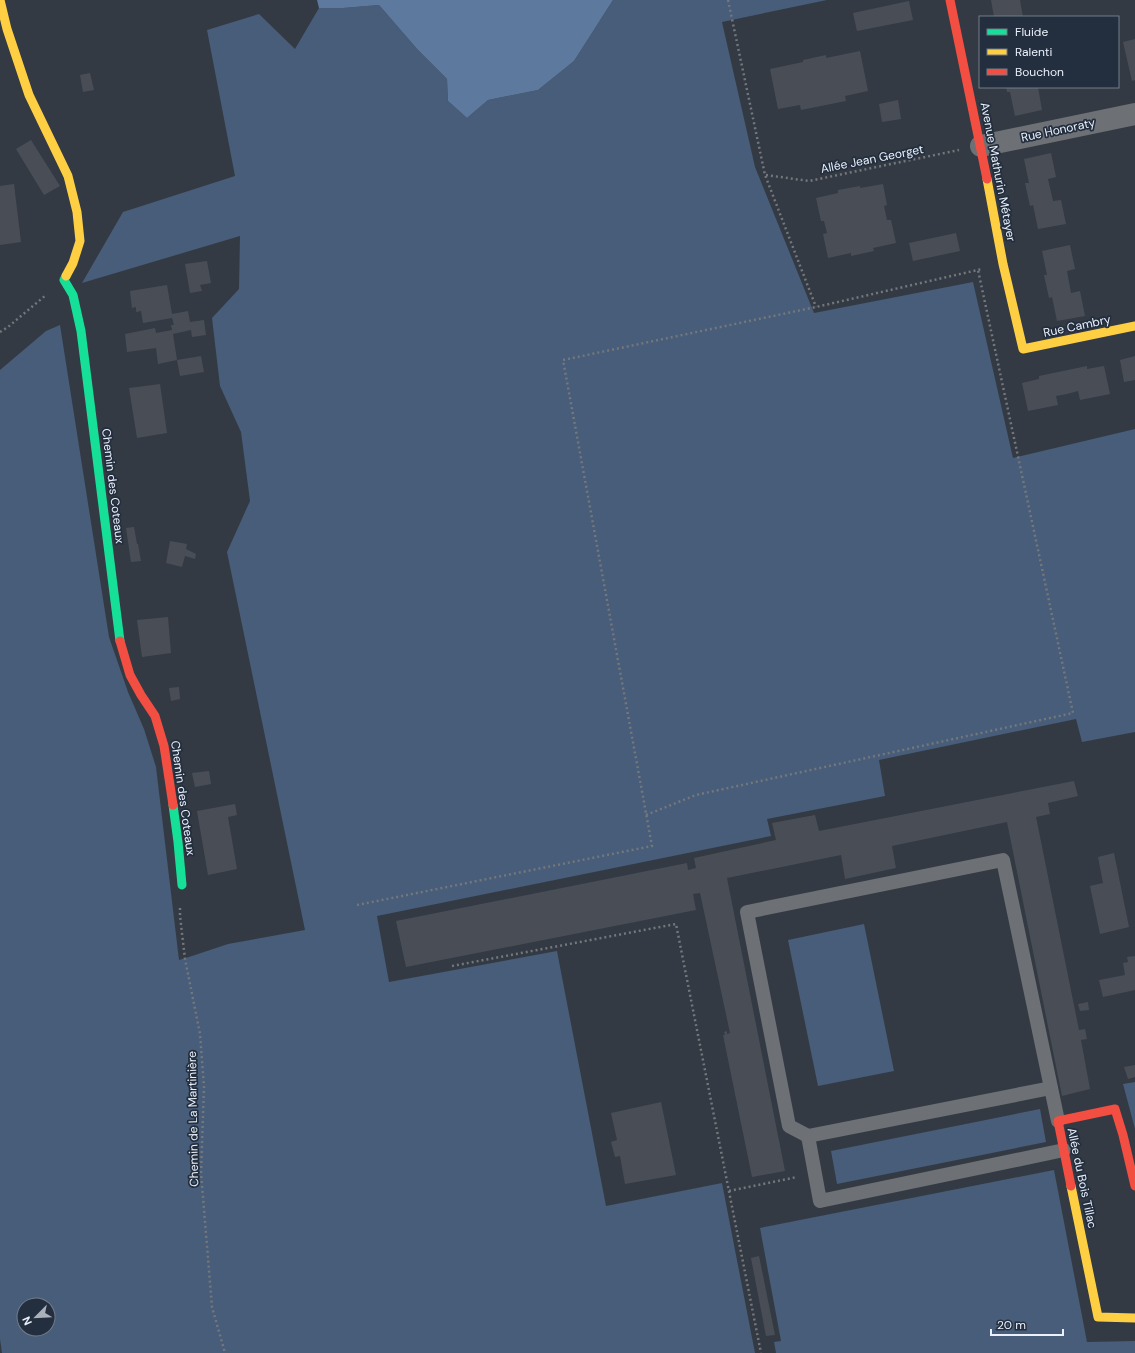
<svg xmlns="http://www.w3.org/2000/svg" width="1135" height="1353" viewBox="0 0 1135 1353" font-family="'DM Sans',sans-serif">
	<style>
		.green { fill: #475d79; fill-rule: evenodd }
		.water { fill: #5e799e }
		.building { fill: #494e56 }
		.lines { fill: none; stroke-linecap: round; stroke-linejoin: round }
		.path { stroke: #74777c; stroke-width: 2.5; stroke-dasharray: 2 3; stroke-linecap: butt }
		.lane { stroke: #6d7074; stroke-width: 14 }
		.street { stroke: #6d7074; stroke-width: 22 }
		.fast { stroke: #16e098; stroke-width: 9 }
		.slow { stroke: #ffcf43; stroke-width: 9 }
		.jam { stroke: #f24e42; stroke-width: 9 }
		.labels { text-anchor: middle; stroke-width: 3.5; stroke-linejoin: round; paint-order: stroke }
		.street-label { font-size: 12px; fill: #eaf1fc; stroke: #232e3e }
	</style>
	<rect width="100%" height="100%" fill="#333a43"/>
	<g class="green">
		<path d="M613,0H827L722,22L755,167L814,313L973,282L1013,458L1135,429V732L1082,742L1076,719L879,760L885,796L767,819L771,836L377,916L389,982L557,951L606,1206L722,1183L755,1353H2L0,1339V370L46,331L60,325L109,637L128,692L144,729L156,767L179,960L192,956L228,944L305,930L227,552L250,501L241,432L220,386L212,318L239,289L240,236L82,283L123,212L235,176L207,30L259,14L295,49L319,8H343L379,5L418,50L447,79L448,101L467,118L488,100L538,90L574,61ZM24,1305H48V1329H24Z"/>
		<polygon points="864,924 894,1071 818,1086 788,940"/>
		<polygon points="1135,1082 1135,1129 1123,1084"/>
		<polygon points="1040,1109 1046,1142 837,1184 831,1151"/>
		<polygon points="1054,1170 1087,1342 1135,1341 1135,1353 776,1353 774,1342 781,1341 760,1228"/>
	</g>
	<polygon class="water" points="317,0 613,0 574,61 538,90 488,100 467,118 448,101 447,79 418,50 379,5 343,8 319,8"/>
	<g class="building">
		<polygon points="991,0 1020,0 1023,17 994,17"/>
		<polygon points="909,1 913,20 857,31 853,13"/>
		<polygon points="1135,39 1135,80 1132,81 1123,42"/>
		<polygon points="860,51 868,91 845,96 846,101 801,110 800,105 778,109 770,69 803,62 803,60 826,55 826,58"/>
		<polygon points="90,73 94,90 83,92 80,75"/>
		<polygon points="1006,87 1038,87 1042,110 1015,116 1010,92 1007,92"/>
		<polygon points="898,100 901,119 882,122 879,104"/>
		<polygon points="31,140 60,186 44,195 16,149"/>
		<polygon points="1051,153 1056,177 1048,179 1053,201 1061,200 1066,224 1038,229 1033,205 1030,206 1025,183 1029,183 1024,159"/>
		<polygon points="14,184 21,242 0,245 0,186"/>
		<polygon points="883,184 887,205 884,206 887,220 891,220 896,243 873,248 874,251 851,256 851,253 828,258 823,234 827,233 824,221 821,221 816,198 838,193 838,190 860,186 860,188"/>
		<polygon points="956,233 960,251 913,261 909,243"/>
		<polygon points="1070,245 1075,269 1067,271 1071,293 1080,291 1085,316 1057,321 1052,297 1049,298 1044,275 1047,275 1042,251"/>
		<polygon points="207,261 211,283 200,285 202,291 190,293 185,264"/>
		<polygon points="167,285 172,314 188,311 190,322 204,320 206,335 192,337 191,330 173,334 177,360 201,356 204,372 180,376 177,360 158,364 156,348 127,352 125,334 155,328 156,333 172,330 171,325 174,325 172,318 143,323 141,311 136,312 136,307 132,308 130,291"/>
		<polygon points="1135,356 1135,380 1124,382 1120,360"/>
		<polygon points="1087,366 1087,369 1104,366 1110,394 1080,400 1078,391 1067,394 1056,396 1058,405 1028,411 1022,383 1039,379 1039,376"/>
		<polygon points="160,384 167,433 137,438 129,388"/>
		<polygon points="134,527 137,544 138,544 141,561 131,562 126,528"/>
		<polygon points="170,541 187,544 186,549 196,554 195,559 185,556 182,567 166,563"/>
		<polygon points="168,617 171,653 142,657 137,620"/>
		<polygon points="179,687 180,699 171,701 169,688"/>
		<polygon points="209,771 211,784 195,787 192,773"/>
		<polygon points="1074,781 1078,796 1048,803 1050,814 1036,817 1079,1030 1085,1029 1087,1039 1081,1040 1090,1089 1062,1096 1007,822 892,846 896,868 845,879 841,855 727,878 785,1171 752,1177 723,1035 725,1035 724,1032 727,1031 727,1034 730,1033 700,893 693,894 696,910 406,967 396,921 687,863 688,870 696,868 694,858 776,840 772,823 815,815 819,831"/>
		<polygon points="235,804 237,815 228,817 237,869 208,875 197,811"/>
		<polygon points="1114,853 1129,927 1100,934 1090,886 1103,883 1098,857"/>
		<polygon points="1135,956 1135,990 1103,997 1099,980 1125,975 1123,963 1128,962 1127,957"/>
		<polygon points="1088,1002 1089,1010 1080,1011 1078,1004"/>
		<polygon points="1135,1065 1135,1077 1128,1079 1124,1067"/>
		<polygon points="661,1102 676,1175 625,1184 620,1156 615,1157 611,1142 617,1140 611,1113"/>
		<polygon points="759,1256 775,1335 766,1336 751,1258"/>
	</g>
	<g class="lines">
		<g class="path">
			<polyline points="728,0 765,175 816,307"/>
			<polyline points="766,175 809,181 959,150"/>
			<polyline points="0,332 8,327 46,295"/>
			<polyline points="646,815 696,795 1073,713 978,270"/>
			<polyline points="357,905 652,846 563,360 816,307 982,269"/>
			<polyline points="180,908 180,916 185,959 200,1034 204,1087 201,1173 212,1307 225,1353"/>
			<polyline points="452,966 676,924 761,1353"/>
			<polyline points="729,1191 797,1177"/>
		</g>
		<g class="lane">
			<polyline points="1051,1088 808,1136 820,1201 1064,1150"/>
			<polyline points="808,1136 789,1126 747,912 1003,860 1058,1121"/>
		</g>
		<polyline class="street" points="981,146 1135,114"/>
		<g class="fast">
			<polyline points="66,276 64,280 73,295 81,331 120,641"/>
			<polyline points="173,805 178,842 182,885"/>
		</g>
		<g class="slow">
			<polyline points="0,0 7,29 29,95 68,176 77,212 80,241 73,263 66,276"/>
			<polyline points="987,179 1003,264 1023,349 1135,326"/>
			<polyline points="1071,1186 1098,1317 1135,1318"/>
		</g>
		<g class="jam">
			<polyline points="950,0 987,179"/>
			<polyline points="120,641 130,675 141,695 155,716 164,746 173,805"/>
			<polyline points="1071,1186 1058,1121 1115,1109 1123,1135 1135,1186"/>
		</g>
	</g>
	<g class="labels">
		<g class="street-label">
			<text transform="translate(1058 130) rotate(-12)" y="4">Rue Honoraty</text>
			<text transform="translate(872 159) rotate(-11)" y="4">Allée Jean Georget</text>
			<text transform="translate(998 172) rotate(79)" y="4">Avenue Mathurin Métayer</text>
			<text transform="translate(1077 326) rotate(-12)" y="4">Rue Cambry</text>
			<text transform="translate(113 486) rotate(83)" y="4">Chemin des Coteaux</text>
			<text transform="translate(183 798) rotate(82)" y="4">Chemin des Coteaux</text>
			<text transform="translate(193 1119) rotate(-91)" y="4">Chemin de La Martinière</text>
			<text transform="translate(1082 1178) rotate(78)" y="4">Allée du Bois Tillac</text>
		</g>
	</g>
	<rect x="979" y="16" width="140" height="72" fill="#232e3e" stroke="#737c8a"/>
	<rect x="987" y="29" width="20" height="6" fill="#16e098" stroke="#737c8a"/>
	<text x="1015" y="36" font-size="12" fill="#eaf1fc">Fluide</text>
	<rect x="987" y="49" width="20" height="6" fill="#ffcf43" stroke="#737c8a"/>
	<text x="1015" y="56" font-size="12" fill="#eaf1fc">Ralenti</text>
	<rect x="987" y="69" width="20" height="6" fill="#f24e42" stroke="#737c8a"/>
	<text x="1015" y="76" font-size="12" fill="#eaf1fc">Bouchon</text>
	<g transform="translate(36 1317) rotate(246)"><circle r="19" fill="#232e3e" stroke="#737c8a"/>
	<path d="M0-3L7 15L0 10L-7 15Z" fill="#aab1bb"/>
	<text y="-6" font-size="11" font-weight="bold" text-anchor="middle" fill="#eaf1fc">N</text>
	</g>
	<path d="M991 1329v6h72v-6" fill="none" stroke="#eaf1fc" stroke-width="2"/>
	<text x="997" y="1329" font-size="12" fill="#eaf1fc" stroke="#232e3e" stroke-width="3" paint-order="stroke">20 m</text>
</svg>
